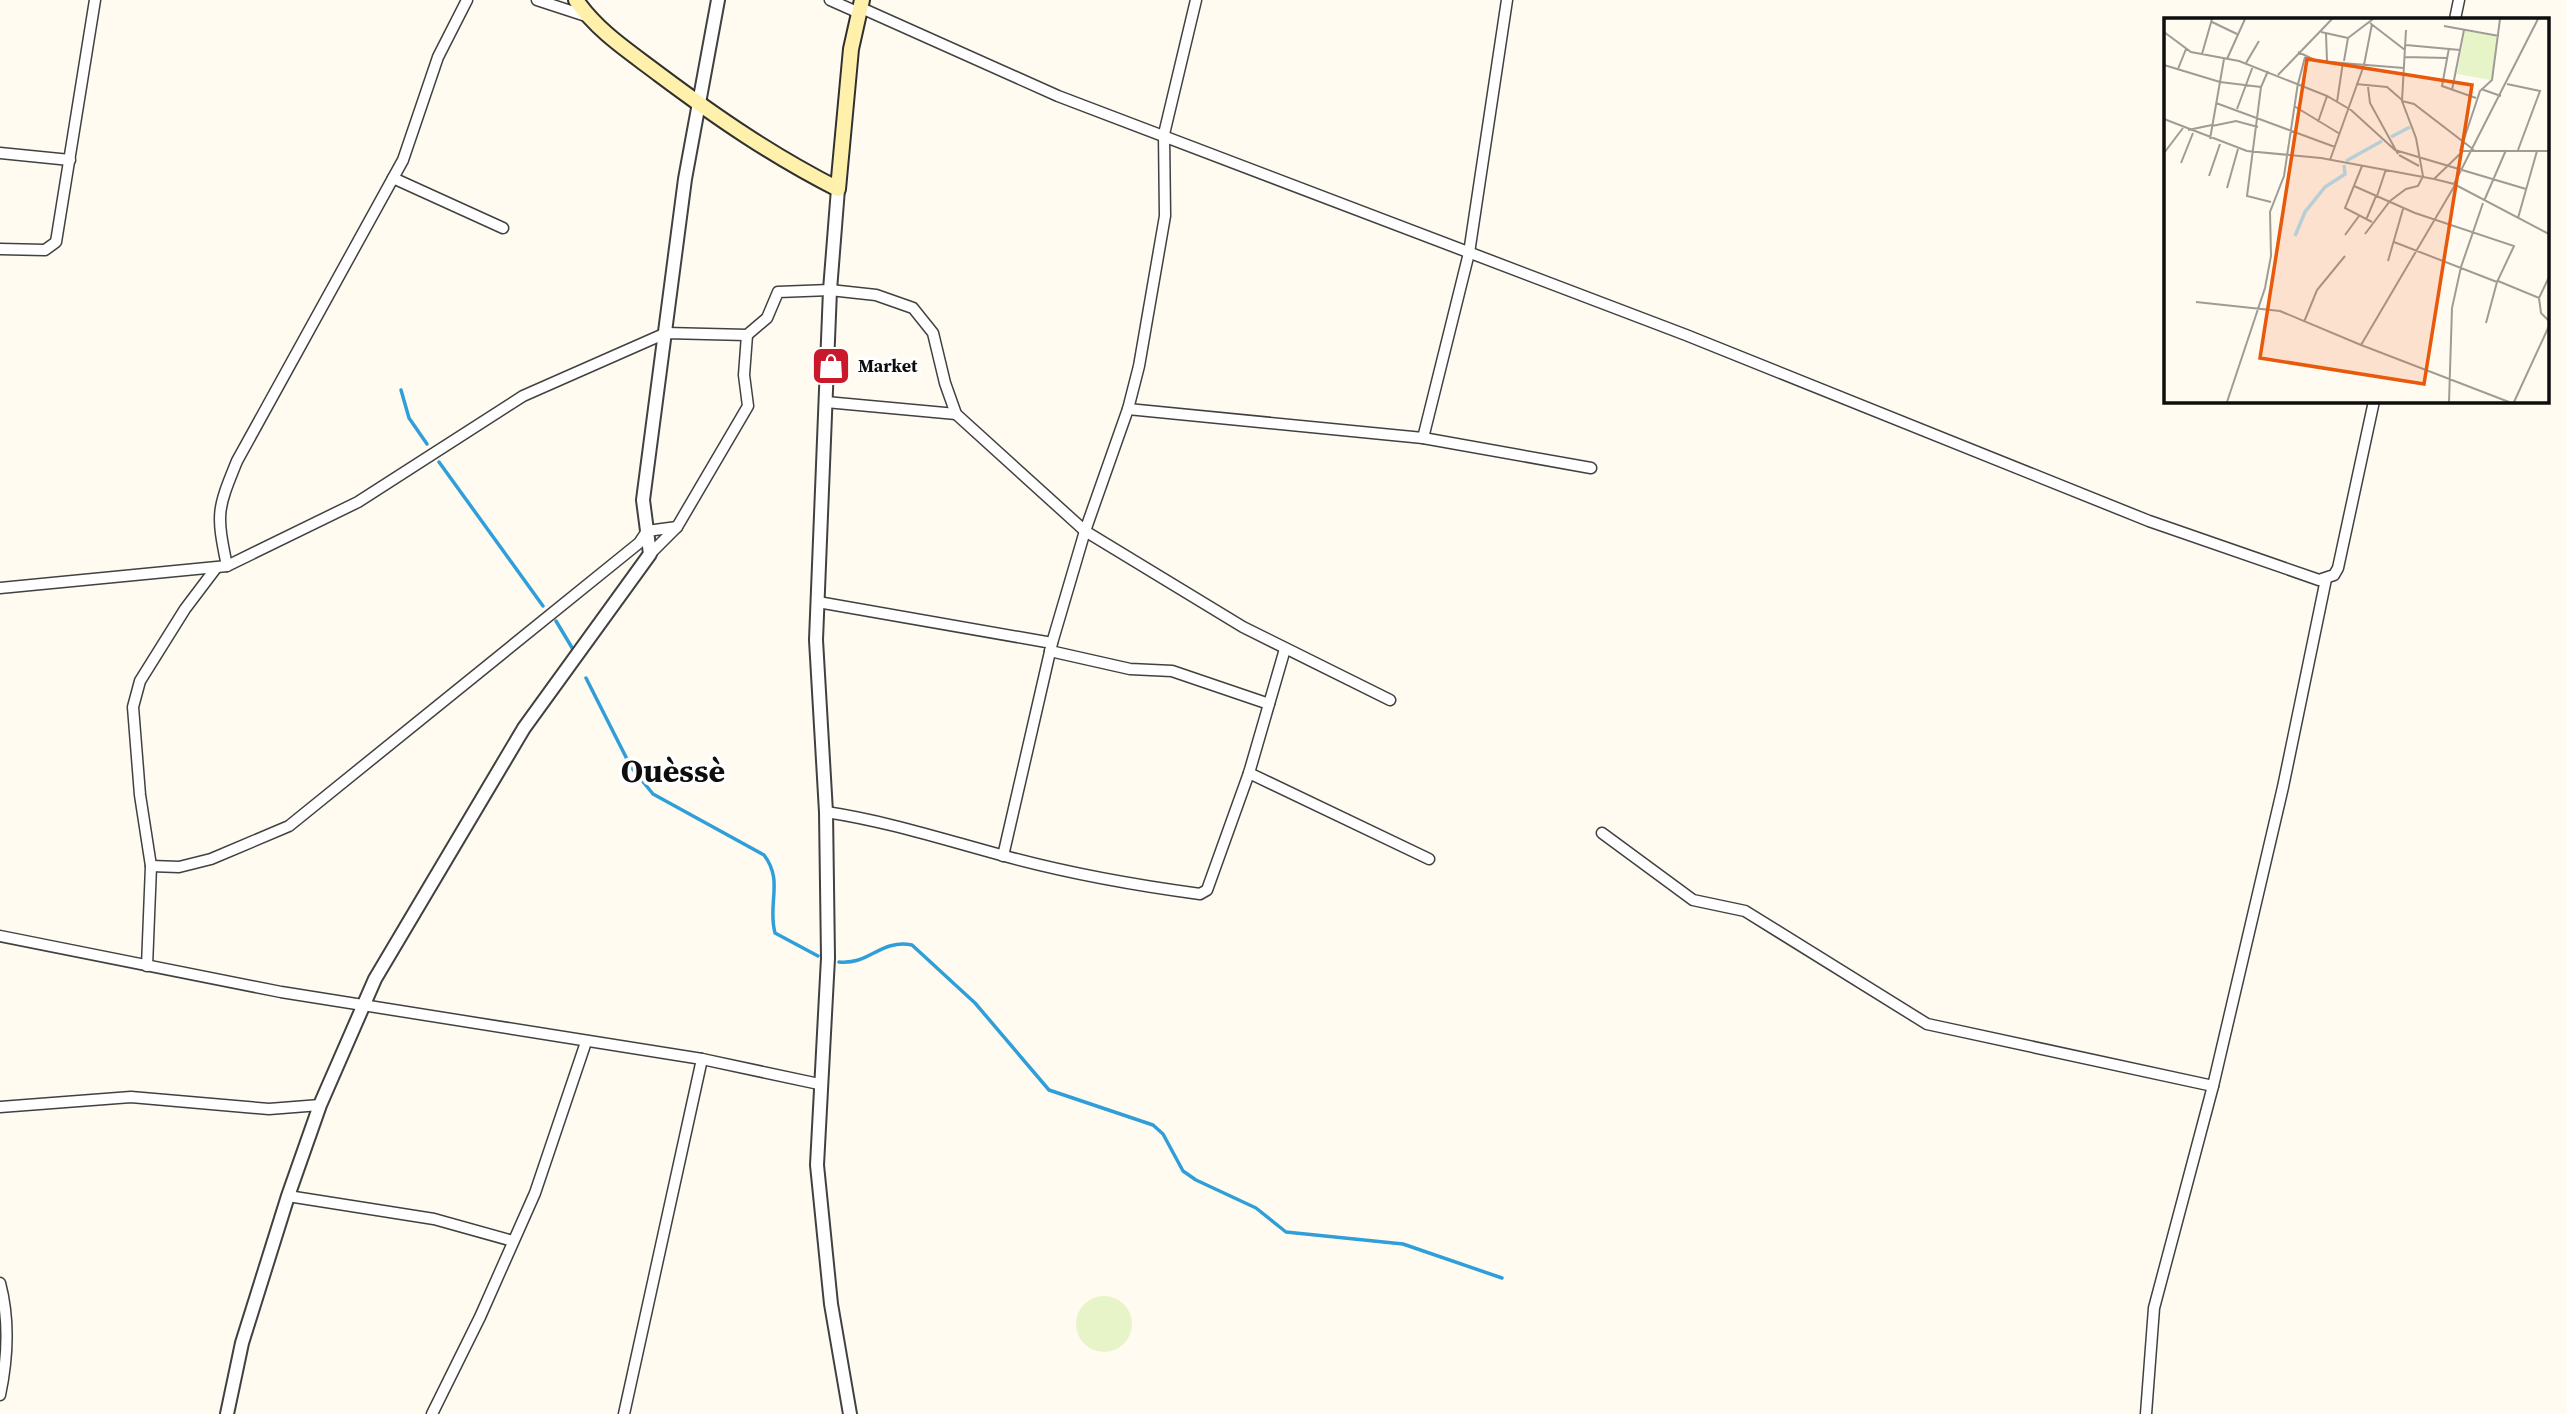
<svg xmlns="http://www.w3.org/2000/svg" width="2567" height="1414" viewBox="0 0 2567 1414" font-family="'Source Serif 4',serif">
	<style>
		.pitch { fill: #e7f4c8 }
		.lines { fill: none; stroke-linecap: round; stroke-linejoin: round }
		.stream { stroke: #309fd9; stroke-width: 3.5 }
		.minor-casing { stroke: #414141; stroke-width: 13 }
		.tertiary-casing { stroke: #414141; stroke-width: 16 }
		.secondary-casing { stroke: #303030; stroke-width: 18 }
		.minor { stroke: #fff; stroke-width: 10 }
		.tertiary { stroke: #fff; stroke-width: 12 }
		.secondary { stroke: #fff1ab; stroke-width: 14 }
		.labels { text-anchor: middle; stroke-width: 7; stroke-linejoin: round; paint-order: stroke }
		.poi-label { font-size: 18px; font-weight: bold; fill: #0e0e0e; stroke: #fff; text-anchor: start }
		.town-label { font-size: 32px; font-weight: bold; fill: #0e0e0e; stroke: #fff }
		.inset-river { fill: none; stroke: #afe3fb; stroke-width: 3.5 }
		.inset-road { fill: none; stroke: #9f9c96; stroke-width: 2 }
		.view { fill: #e8590c; fill-opacity: 0.15; stroke: #e8590c; stroke-width: 3.5 }
		.inset-edge { fill: none; stroke: #0e0e0e; stroke-width: 3.5 }
	</style>
	<rect width="100%" height="100%" fill="#fffbf0"/>
	<circle class="pitch" cx="1104" cy="1324" r="28"/>
	<g class="lines">
		<g class="stream">
			<polyline points="401,390 409,418 427,444"/>
			<polyline points="439,462 543,606"/>
			<polyline points="556,621 574,651"/>
			<path d="M586,678L631,767L653,794L764,855C784,881 767,904 775,933L818,956"/>
			<path d="M839,962C870,965 880,939 912,945L975,1003L1049,1090L1153,1125L1163,1134L1183,1171L1196,1180L1256,1208L1286,1232L1403,1244L1502,1278"/>
		</g>
		<g class="minor-casing">
			<g id="minor">
				<polyline points="537,0 589,17"/>
				<polyline points="830,0 857,12"/>
				<polyline points="859,7 1058,96 1686,335 2149,521 2319,580 2334,575 2338,568 2374,401"/>
				<polyline points="2455,19 2459,0"/>
				<polyline points="0,153 70,160"/>
				<polyline points="393,178 503,228"/>
				<polyline points="0,249 45,250 56,242 95,0"/>
				<polyline points="826,402 956,414"/>
				<polyline points="1128,409 1423,438 1591,468"/>
				<polyline points="1423,438 1469,253 1507,0"/>
				<polyline points="650,554 677,527 748,406 744,375 747,335"/>
				<path d="M227,566C216,513 217,510 237,461L403,160L438,57L467,0"/>
				<polyline points="0,588 227,566 358,502 523,396 666,333 747,335 767,318 778,292 830,290 876,295 913,308 933,333 945,383 956,414 1085,531 1243,627 1390,700"/>
				<polyline points="818,602 1052,643"/>
				<polyline points="1050,651 1130,669 1172,671 1269,704"/>
				<polyline points="1249,773 1429,859"/>
				<path d="M826,812C886,821 942,839 1001,855C1066,873 1133,885 1200,894L1207,890L1249,773L1285,649"/>
				<polyline points="1602,833 1693,900 1745,911 1927,1024 2213,1086"/>
				<polyline points="1003,856 1052,643 1085,531 1128,409 1139,366 1165,216 1164,134 1196,0"/>
				<polyline points="151,866 179,867 211,859 289,826 639,543 647,531 677,527"/>
				<polyline points="0,936 281,992 702,1059 819,1084"/>
				<polyline points="147,966 151,866 140,795 133,707 140,681 185,609 216,568"/>
				<polyline points="0,1107 131,1097 269,1109 320,1105"/>
				<polyline points="288,1196 434,1219 513,1241"/>
				<path d="M0,1283C10,1321 8,1357 0,1395"/>
				<polyline points="432,1414 480,1317 535,1193 586,1042"/>
				<polyline points="624,1414 702,1059"/>
				<polyline points="2146,1414 2154,1308 2213,1086 2283,787 2326,579"/>
			</g>
		</g>
		<g class="tertiary-casing">
			<g id="tertiary">
				<polyline points="838,189 830,290 816,640 826,812 828,958 817,1165 831,1304 850,1414"/>
				<polyline points="227,1414 242,1343 288,1196 320,1105 375,979 524,728 650,554 643,500 685,179 718,0"/>
			</g>
		</g>
		<g class="secondary-casing">
			<path id="secondary" d="M576,0C598,32 630,52 660,75C719,119 773,156 838,189L851,49L862,0"/>
		</g>
		<use href="#minor" class="minor"/>
		<use href="#tertiary" class="tertiary"/>
		<use href="#secondary" class="secondary"/>
	</g>
	<defs>
		<g id="shop-square" transform="scale(2.0125)"><rect x="-9" y="-9" width="18" height="18" rx="4" fill="#cb192c" stroke="#fff"/><path d="M-5-2.5h2.3a2.7 3.5 0 0 1 5.4 0H5L5.5 6h-11ZM-1.5-2.5h3a1.5 2.3 0 0 0-3 0Z" fill="#fff"/></g>
	</defs>
	<g fill-rule="evenodd">
		<use href="#shop-square" x="831" y="366"/>
	</g>
	<g class="labels">
		<g class="poi-label">
			<text x="858" y="372">Market</text>
		</g>
		<g class="town-label">
			<text x="673" y="782">Ouèssè</text>
		</g>
	</g>
	<g transform="translate(2164 18)">
		<rect width="385" height="385" fill="#fffbf0"/>
		<path d="M301,13L334,19L327,62L293,56Z" fill="#e7f4c8"/>
		<path class="inset-river" d="M227,119L246,109M182,143L218,123M131,218L141,194L161,169L181,156L180,147"/>
		<path class="inset-road" d="M48,4L73,16M206,5L241,32M280,8L335,18M0,14L27,34L75,43L163,78L187,92L231,132L362,171M157,14L184,20M162,16L163,43M242,27L296,32M285,30L278,68L312,80M134,34L153,43L240,50M38,36L48,1M241,39L283,40M63,41L81,1M180,43L184,20L209,1M82,45L95,23M0,47L56,64L97,69M14,51L22,31M104,53L97,69L83,178L107,184M114,57L168,1M134,66L141,39M192,66L223,69L238,82M343,66L376,73L354,132M204,69L206,85L234,136M317,71L337,78M288,72L300,12M238,83L250,86L310,132M173,84L179,44M52,85L171,129M130,88L176,116M73,91L89,48M0,101L83,133L157,140L270,161M154,104L163,78M48,108L72,103L94,109M24,112L48,107M46,121L60,41M296,133L316,73L328,62L336,1M385,133H299L270,161L290,166L385,216M0,135L19,110M235,137L255,148M166,142L200,47L208,6M17,145L29,115M198,148L181,190L208,204M45,158L56,126M290,166L374,1M291,167L197,327L345,384M190,168L251,195L350,228L333,264L322,305M63,170L74,131M213,178L222,151M320,183L342,132M354,200L373,133M202,202L212,178M201,216L226,183L242,171L254,168L259,158L252,120L238,83L242,12M181,217L195,198M230,224L333,264M224,243L239,191M334,263L375,280L385,259M375,280L377,295L385,303M32,284L116,293L197,327M140,304L153,272L181,238M63,384L101,270L107,238L106,194L120,158L134,65M285,384L288,290L297,249L319,185M350,384L385,308"/>
		<path class="view" d="M143,41L308,67L260,366L96,340Z"/>
		<rect width="385" height="385" class="inset-edge"/>
	</g>
</svg>
